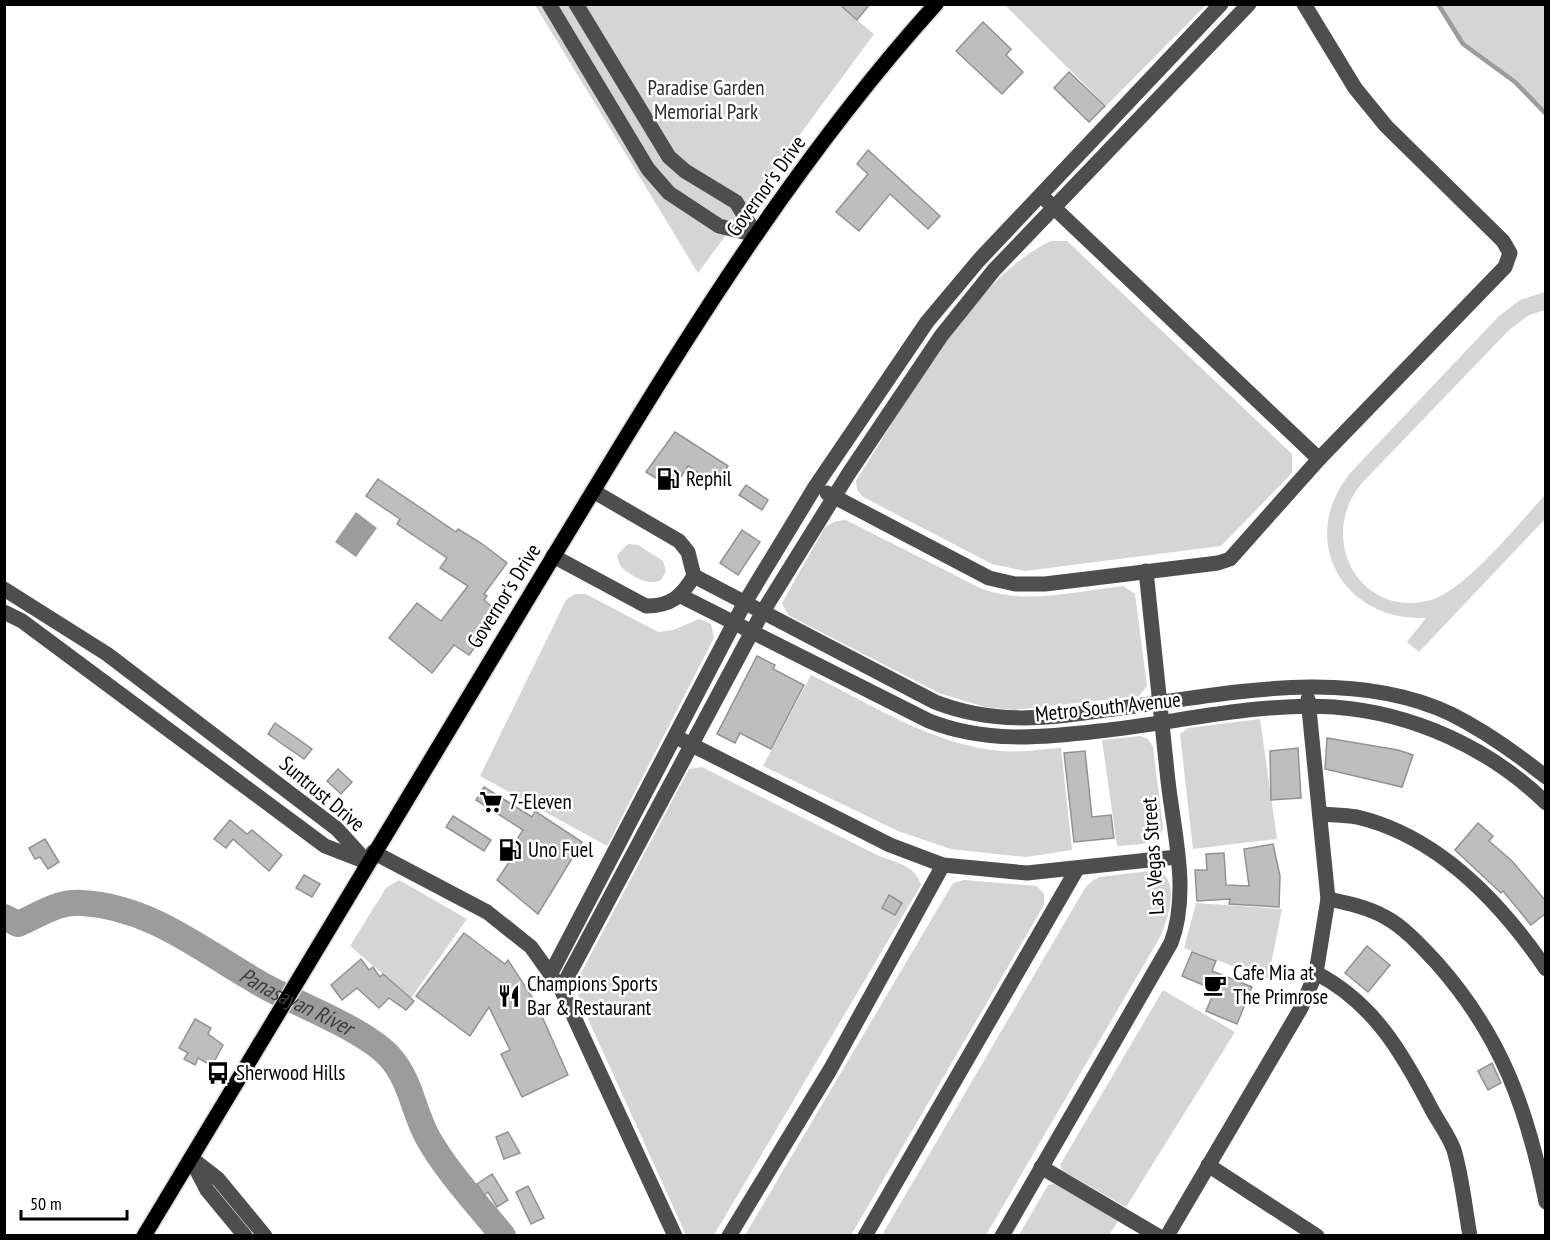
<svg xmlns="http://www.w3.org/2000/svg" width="1550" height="1240" viewBox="0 0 1550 1240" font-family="'PT Sans Narrow',sans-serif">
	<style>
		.green { fill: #d5d5d5 }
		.water { fill: #9c9c9c }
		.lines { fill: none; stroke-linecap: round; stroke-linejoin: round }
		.stream { stroke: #9c9c9c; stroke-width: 4.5 }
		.river { stroke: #9c9c9c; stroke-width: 26 }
		.building { fill: #bebebe; stroke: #929292; stroke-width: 1.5 }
		.major-casing { stroke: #dbdbdb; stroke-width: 18 }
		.minor { stroke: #4e4e4e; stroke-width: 15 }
		.major { stroke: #000; stroke-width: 15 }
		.labels { text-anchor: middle; stroke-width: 5; stroke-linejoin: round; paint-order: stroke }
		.park-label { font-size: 21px; fill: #2c2c2c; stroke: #fff }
		.street-label { font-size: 21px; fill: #000; stroke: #fff }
		.poi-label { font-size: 21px; fill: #000; stroke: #fff; text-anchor: start }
		.water-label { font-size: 22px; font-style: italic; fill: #3d3d3d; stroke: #fff }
	</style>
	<rect width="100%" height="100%" fill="#fff"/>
	<g class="green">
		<polygon points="535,5 839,5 874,34 698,273"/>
		<polygon points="1005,5 1206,5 1106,106"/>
		<polygon points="1438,5 1545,5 1545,114 1515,82 1463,44"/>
		<path d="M1051,241H1067L1292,454V473L1221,546L1025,571L992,564L863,497L857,490L856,481C904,407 971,278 1051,241Z"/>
		<path d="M1545,292V310L1529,315L1509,330L1362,483C1316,537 1359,620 1431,600C1466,590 1519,523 1545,495V519L1419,652L1407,642L1426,618C1341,622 1295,536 1353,470L1498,317L1520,300Z"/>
		<path d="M846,520L982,589C1027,605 1077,591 1123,586L1135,594L1147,686L1139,696L1014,710L985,707L939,693L788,615L782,603L825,527L836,521Z"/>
		<path d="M628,544L638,545L663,561L666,571L661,580C648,587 630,575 620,566L617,555Z"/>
		<polygon points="575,594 586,594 658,632 673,630 699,619 711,624 714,638 607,846 480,776 566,600"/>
		<path d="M811,675C871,704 933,745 1000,751C1020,753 1041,749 1061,748L1072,850L1026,857L951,849L898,831L763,766Z"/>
		<polygon points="1260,719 1277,839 1193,849 1180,734 1188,728"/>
		<path d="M1140,736L1148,739L1153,747L1163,828C1156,847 1135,844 1117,846L1102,740Z"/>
		<path d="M702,767L879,856C897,863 915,865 921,885L714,1235H686L579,999L577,988L580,975L689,769Z"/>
		<path d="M1158,870C1181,883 1168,918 1160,937L986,1235H882L1085,888L1092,881L1100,877Z"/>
		<polygon points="399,880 467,919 411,998 350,946 386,888"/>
		<polygon points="964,880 1037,886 1044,894 1044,905 851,1235 745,1235 953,883"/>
		<polygon points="1196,903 1282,909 1268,979 1184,948"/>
		<polygon points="1163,990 1235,1032 1126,1207 1063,1171 1060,1165"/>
		<polygon points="1055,1184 1118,1221 1109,1235 1019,1235 1048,1185"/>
	</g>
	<polygon class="water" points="356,512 377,528 356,557 335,542"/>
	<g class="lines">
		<polyline class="stream" points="1438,4 1463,44 1515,82 1546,114"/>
		<path class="river" id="s1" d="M4,917L18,924C40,915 57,901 82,903C155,907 208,956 270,989C303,1006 364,1030 389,1056C411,1080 413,1111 428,1138C447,1172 478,1205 503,1236"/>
	</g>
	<g class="building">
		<polygon points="839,4 870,4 857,20"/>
		<polygon points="983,22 1011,49 1006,55 1023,72 1002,94 956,51"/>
		<polygon points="1069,72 1105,106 1089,122 1054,88"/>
		<polygon points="868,150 940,216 928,229 890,194 859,231 836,212 868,174 857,164"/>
		<polygon points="675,432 728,466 715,484 688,466 673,489 646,472"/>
		<polygon points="378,479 456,532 458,529 481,543 507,563 484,594 487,596 484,600 496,610 482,628 487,631 469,655 454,645 432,673 389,638 417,603 441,621 468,586 440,568 447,558 397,524 400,519 366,496"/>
		<polygon points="746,485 768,500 762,510 739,495"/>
		<polygon points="742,530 760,542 738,575 720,563"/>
		<polygon points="757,656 775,665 773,669 804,685 771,749 740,733 735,743 717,734"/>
		<polygon points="275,723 312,749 304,759 268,734"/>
		<polygon points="1327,738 1398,750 1413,755 1402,787 1325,769"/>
		<polygon points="1298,748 1301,798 1271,800 1270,751"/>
		<polygon points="1085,751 1092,817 1111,815 1114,838 1074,842 1064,753"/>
		<polygon points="338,769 352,782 341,794 327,781"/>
		<polygon points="484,787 532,817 535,811 582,842 538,914 497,880 512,858 507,855 523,830 476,800"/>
		<polygon points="453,816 491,840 484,851 446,827"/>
		<polygon points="230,820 247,834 252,830 282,855 269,871 233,839 226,848 214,839"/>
		<polygon points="1478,823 1493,836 1489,841 1512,861 1545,900 1545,914 1531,925 1503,891 1501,893 1455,850"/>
		<polygon points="45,839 59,862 48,869 40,857 35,859 29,848"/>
		<polygon points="1273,844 1280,876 1279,907 1229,904 1230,899 1197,901 1195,870 1207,870 1206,854 1224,853 1226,885 1249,886 1244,849"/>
		<polygon points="304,875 320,884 312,897 296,888"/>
		<polygon points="889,895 902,903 895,915 882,908"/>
		<polygon points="464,933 505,964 508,960 536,1003 568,1075 522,1097 501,1054 510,1050 489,1007 470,1036 416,996"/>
		<polygon points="1367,946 1390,965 1368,992 1345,973"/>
		<polygon points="1192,952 1216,961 1212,971 1252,987 1237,1024 1206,1011 1215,990 1182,976"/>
		<polygon points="361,959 369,970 373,967 380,977 383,974 414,1001 406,1010 389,998 379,1008 357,988 342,1000 331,985"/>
		<polygon points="195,1019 211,1028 208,1034 223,1045 212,1066 198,1058 195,1065 184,1059 188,1053 179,1048"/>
		<polygon points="1492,1063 1501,1083 1488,1090 1478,1071"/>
		<polygon points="508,1132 520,1153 504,1159 496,1137"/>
		<polygon points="492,1174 508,1200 497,1207 488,1192 484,1195 477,1184"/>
		<polygon points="528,1186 544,1218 531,1224 516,1192"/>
	</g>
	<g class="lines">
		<g class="major-casing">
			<path id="major" d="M144,1236C272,1020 402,806 532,592C655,389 776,181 936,4"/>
		</g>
		<g class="minor">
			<polyline points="549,4 648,169 669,193 719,226 756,235"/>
			<polyline points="576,4 669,157 685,171 736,202 756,235"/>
			<polyline points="1047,201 1319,459"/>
			<polyline points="827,493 989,578 1015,584 1045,584 1218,563 1230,559 1319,459 1505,267 1510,253 1503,241 1386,126 1355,88 1304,4"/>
			<path d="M553,556L646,606C671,606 681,597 694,576L688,552L679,541L593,491"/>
			<path d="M694,576L935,702C997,726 1050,718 1114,709C1222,695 1347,665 1451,714C1485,731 1516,753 1546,777"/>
			<polyline points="4,589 107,654 337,829 367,862"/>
			<path d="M681,596L929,721C985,743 1041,738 1099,731C1176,723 1256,702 1334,707C1413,713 1490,748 1546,803"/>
			<polyline points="4,612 22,621 325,846 364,861"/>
			<polyline points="682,740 890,845 943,865 1027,873 1177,857"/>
			<path d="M1320,814C1332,815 1345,815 1357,817C1438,836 1501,903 1546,969"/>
			<polyline points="373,852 487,912 531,947 561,989 675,1236"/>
			<path d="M1328,899C1347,903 1367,907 1385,917C1404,927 1422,947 1436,962C1501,1035 1527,1108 1546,1202"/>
			<polyline points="551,973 744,604 815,487 927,322 979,260 1221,4"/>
			<path d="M1316,973C1374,1003 1403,1054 1432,1110C1439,1123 1449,1136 1454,1150C1462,1177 1465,1208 1470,1236"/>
			<polyline points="561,989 762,613 849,473 941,336 994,270 1249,4"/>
			<polyline points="191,1158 218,1179 265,1236"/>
			<polyline points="192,1161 207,1190 245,1236"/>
			<polyline points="1208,1165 1317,1236"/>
			<polyline points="1041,1167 1158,1236"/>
			<polyline points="729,1236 830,1070 943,865"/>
			<polyline points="865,1236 1077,869"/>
			<path d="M1002,1236L1171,943C1190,893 1174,833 1168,781C1161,711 1153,641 1146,571"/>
			<polyline points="1167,1236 1301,1008 1316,973 1328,899 1308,699"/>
		</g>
		<use href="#major" class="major"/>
	</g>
	<defs>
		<g id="fuel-bare" transform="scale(1.8)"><path d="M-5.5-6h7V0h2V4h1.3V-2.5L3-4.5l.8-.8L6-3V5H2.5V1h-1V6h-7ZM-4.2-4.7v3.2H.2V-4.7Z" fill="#000" stroke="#fff" stroke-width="2.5" paint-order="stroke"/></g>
		<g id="supermarket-bare" transform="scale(1.8)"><path d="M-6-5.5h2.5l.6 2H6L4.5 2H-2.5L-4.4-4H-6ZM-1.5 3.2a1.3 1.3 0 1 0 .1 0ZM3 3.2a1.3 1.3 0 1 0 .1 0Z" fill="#000" stroke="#fff" stroke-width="2.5" paint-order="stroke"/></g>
		<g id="cafe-bare" transform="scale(1.8)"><path d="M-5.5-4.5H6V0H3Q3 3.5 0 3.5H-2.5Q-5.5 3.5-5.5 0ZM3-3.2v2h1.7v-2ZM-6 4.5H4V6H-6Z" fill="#000" stroke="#fff" stroke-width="2.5" paint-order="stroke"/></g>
		<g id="restaurant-bare" transform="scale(1.8)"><path d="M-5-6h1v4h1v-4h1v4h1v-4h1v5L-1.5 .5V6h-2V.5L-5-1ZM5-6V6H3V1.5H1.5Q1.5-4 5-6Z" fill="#000" stroke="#fff" stroke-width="2.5" paint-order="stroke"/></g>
		<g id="bus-bare" transform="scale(1.8)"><path d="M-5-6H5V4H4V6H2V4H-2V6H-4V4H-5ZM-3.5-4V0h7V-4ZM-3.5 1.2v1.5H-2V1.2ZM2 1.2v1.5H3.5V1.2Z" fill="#000" stroke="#fff" stroke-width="2.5" paint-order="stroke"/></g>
	</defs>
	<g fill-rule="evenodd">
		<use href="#fuel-bare" x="668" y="479"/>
		<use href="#supermarket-bare" x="491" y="802"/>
		<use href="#fuel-bare" x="510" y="850"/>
		<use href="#cafe-bare" x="1215" y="985"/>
		<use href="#restaurant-bare" x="509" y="996"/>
		<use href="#bus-bare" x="218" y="1073"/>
	</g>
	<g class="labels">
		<g class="park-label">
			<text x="706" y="95">Paradise Garden<tspan x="706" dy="24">Memorial Park</tspan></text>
		</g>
		<g class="street-label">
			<text transform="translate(766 186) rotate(-54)" y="7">Governor's Drive</text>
			<text transform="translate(504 596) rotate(-58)" y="7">Governor's Drive</text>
			<text transform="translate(1108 707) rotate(-6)" y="7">Metro South Avenue</text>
			<text transform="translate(322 794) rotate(40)" y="7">Suntrust Drive</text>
			<text transform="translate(1153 856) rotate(-94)" y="7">Las Vegas Street</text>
		</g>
		<g class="poi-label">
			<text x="686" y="486">Rephil</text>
			<text x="509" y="809">7-Eleven</text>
			<text x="528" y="857">Uno Fuel</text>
			<text x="1233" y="980">Cafe Mia at<tspan x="1233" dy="24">The Primrose</tspan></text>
			<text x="527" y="991">Champions Sports<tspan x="527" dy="24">Bar &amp; Restaurant</tspan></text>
			<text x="236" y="1080">Sherwood Hills</text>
		</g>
		<g class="water-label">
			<text dy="8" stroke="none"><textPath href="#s1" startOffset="322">Panasayan River</textPath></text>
		</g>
	</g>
	<rect width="1550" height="1240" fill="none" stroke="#000000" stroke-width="12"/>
	<path d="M21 1210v9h106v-9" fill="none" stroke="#000000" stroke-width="3"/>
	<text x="30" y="1210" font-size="18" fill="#000000" stroke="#ffffff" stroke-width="4.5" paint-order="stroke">50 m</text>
</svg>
